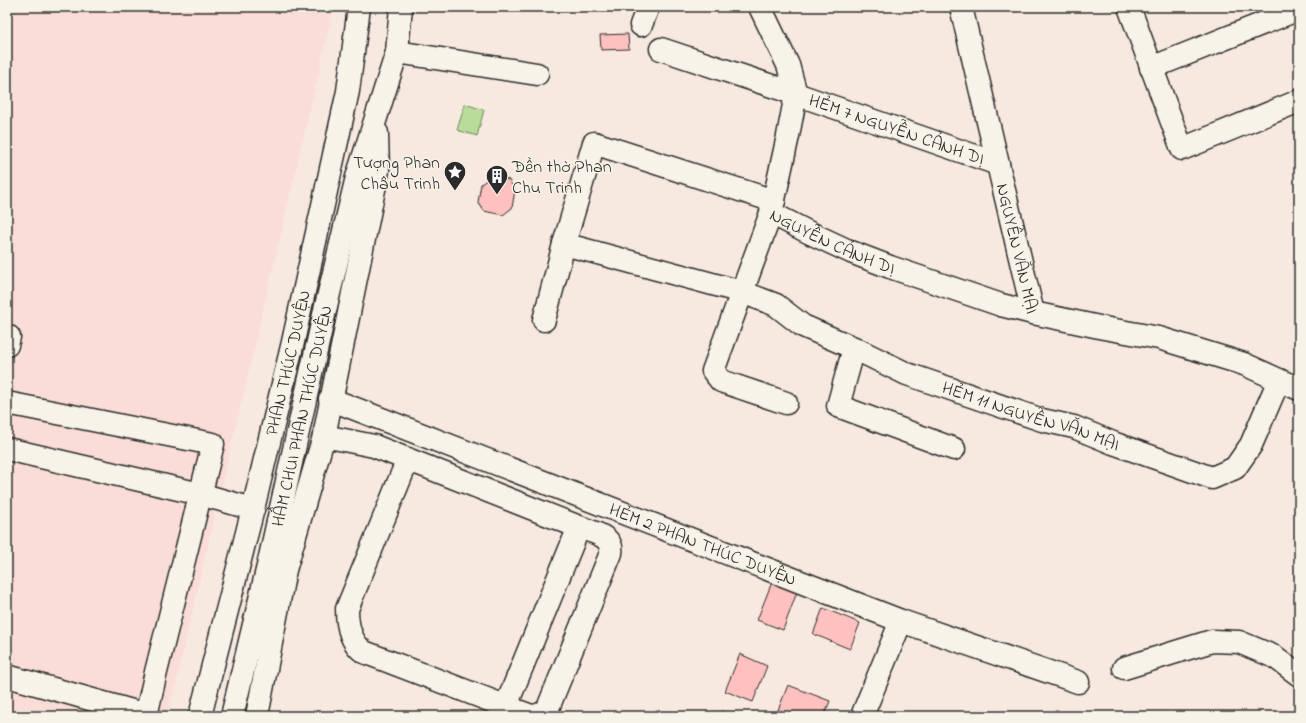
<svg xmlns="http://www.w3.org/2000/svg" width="1306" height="723" viewBox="0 0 1306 723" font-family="'Indie Flower',sans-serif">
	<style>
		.built { fill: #faddd6 }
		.green { fill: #b7dd98; stroke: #718462 }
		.building { fill: #fec1bf; stroke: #2b2b2b }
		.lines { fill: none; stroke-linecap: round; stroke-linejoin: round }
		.minor-casing { stroke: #2b2b2b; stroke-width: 25 }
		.major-casing { stroke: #2b2b2b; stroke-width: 25 }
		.minor { stroke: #f7f3e8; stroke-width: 22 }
		.major { stroke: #f7f3e8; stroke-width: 22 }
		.labels { text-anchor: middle; stroke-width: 3; stroke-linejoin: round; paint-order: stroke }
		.street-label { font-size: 18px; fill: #2b2b2b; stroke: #f7f3e8 }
		.poi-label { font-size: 18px; fill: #2b2b2b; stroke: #f7f3e8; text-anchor: end }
	</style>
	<rect width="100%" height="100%" fill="#f8e9e0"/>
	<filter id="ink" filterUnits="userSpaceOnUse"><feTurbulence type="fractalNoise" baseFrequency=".025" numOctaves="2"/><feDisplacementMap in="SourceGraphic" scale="8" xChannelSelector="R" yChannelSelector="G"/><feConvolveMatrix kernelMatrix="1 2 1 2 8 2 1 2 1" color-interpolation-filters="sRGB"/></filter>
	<g filter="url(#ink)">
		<polygon class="built" points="7,7 334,7 168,716 7,716"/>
		<polygon class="green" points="465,104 484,110 477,136 457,130"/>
		<g class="building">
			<polygon points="628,34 629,49 601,50 600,35"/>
			<polygon points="491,177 509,180 515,190 512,208 503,215 484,211 478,202 481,184"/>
			<polygon points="772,582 797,592 783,630 757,620"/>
			<polygon points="823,608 860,623 850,649 813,634"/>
			<polygon points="740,654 767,666 753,702 725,691"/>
			<polygon points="788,685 830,701 824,716 793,716 778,710"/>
			<polygon points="721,711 734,716 718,716"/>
		</g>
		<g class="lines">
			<g class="minor-casing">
				<g id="minor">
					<path id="s1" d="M760,7L788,65L796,94L788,136L771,213L808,232L851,252L890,267L1001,305L1033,313L1104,328L1159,338L1244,364L1279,380L1299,389"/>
					<path id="s2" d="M961,7L1033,313"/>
					<polyline points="1129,7 1182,149 1299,101"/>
					<polyline points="641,25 648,7"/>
					<path id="s3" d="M661,49L796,94L998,164"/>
					<polyline points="397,52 537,74"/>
					<polyline points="1151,68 1299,9"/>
					<polyline points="771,213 713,371 721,381 786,403"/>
					<polyline points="564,244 594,143 774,201"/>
					<path id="s4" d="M544,320L564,244L742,292L776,305L803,326L854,348L907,374L1042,420L1074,427L1113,443L1212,478L1235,468L1251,445L1279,380"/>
					<polyline points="7,345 9,337"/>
					<polyline points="854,348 838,406 954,449"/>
					<path id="s5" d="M330,399L901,621L1078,682"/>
					<polyline points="7,403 213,444 156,672 146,716"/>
					<path d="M324,436L374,446L579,527C592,532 614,536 611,553L548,708C543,714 538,716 531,716L364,652C350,642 347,626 347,609L408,459"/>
					<polyline points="7,449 200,494 253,509"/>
					<polyline points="1124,668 1212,641 1239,642 1275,657 1299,675"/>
					<polyline points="7,676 147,715"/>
					<polyline points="506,706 579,527"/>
					<polyline points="862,716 901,621"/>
				</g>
			</g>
			<g class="major-casing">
				<g id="major">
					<path id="s6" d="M200,716L253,509L293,342L348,91L359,7"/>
					<path id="s7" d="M232,716L268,566L326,306L357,177L397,52L401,7"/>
					<polyline points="257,716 285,570 324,436 378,170 377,133"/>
				</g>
			</g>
			<use href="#minor" class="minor"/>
			<use href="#major" class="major"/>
		</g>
	</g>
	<defs>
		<g id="sight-pin" transform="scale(1.15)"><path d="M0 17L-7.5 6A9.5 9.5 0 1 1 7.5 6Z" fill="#2b2b2b" stroke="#f7f3e8"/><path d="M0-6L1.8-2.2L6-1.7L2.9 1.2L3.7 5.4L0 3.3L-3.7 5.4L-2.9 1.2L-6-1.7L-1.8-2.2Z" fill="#fff"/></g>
		<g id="building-pin" transform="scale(1.15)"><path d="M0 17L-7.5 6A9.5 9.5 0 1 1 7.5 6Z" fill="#2b2b2b" stroke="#f7f3e8"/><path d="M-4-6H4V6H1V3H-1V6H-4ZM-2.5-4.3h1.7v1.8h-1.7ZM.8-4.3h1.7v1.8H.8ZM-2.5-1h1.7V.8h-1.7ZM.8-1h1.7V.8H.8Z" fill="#fff"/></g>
	</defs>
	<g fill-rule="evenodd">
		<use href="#sight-pin" x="455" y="172"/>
		<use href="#building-pin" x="497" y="176"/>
	</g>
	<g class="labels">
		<g class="street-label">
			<text dy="6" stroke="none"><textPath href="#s3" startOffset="249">HẺM 7 NGUYỄN CẢNH DỊ</textPath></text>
			<text dy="6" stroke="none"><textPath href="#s1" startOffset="284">NGUYỄN CẢNH DỊ</textPath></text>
			<text dy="6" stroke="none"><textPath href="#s2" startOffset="248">NGUYỄN VĂN MẠI</textPath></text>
			<text dy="6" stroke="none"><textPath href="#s6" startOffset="364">PHAN THÚC DUYỆN</textPath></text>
			<text dy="6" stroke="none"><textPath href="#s7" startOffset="308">HẦM CHUI PHAN THÚC DUYỆN</textPath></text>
			<text dy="6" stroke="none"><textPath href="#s4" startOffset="579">HẺM 11 NGUYỄN VĂN MẠI</textPath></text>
			<text dy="6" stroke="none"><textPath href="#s5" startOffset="400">HẺM 2 PHAN THÚC DUYỆN</textPath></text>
		</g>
		<g class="poi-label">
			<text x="440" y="168">Tượng Phan<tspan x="440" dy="21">Châu Trinh</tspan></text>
			<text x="512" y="172" text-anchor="start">Đền thờ Phan<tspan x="512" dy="21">Chu Trinh</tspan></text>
		</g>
	</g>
	<rect width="1306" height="723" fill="none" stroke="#f7f3e8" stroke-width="24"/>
	<rect x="12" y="12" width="1282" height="699" fill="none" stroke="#2b2b2b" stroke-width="1.5" filter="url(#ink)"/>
</svg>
